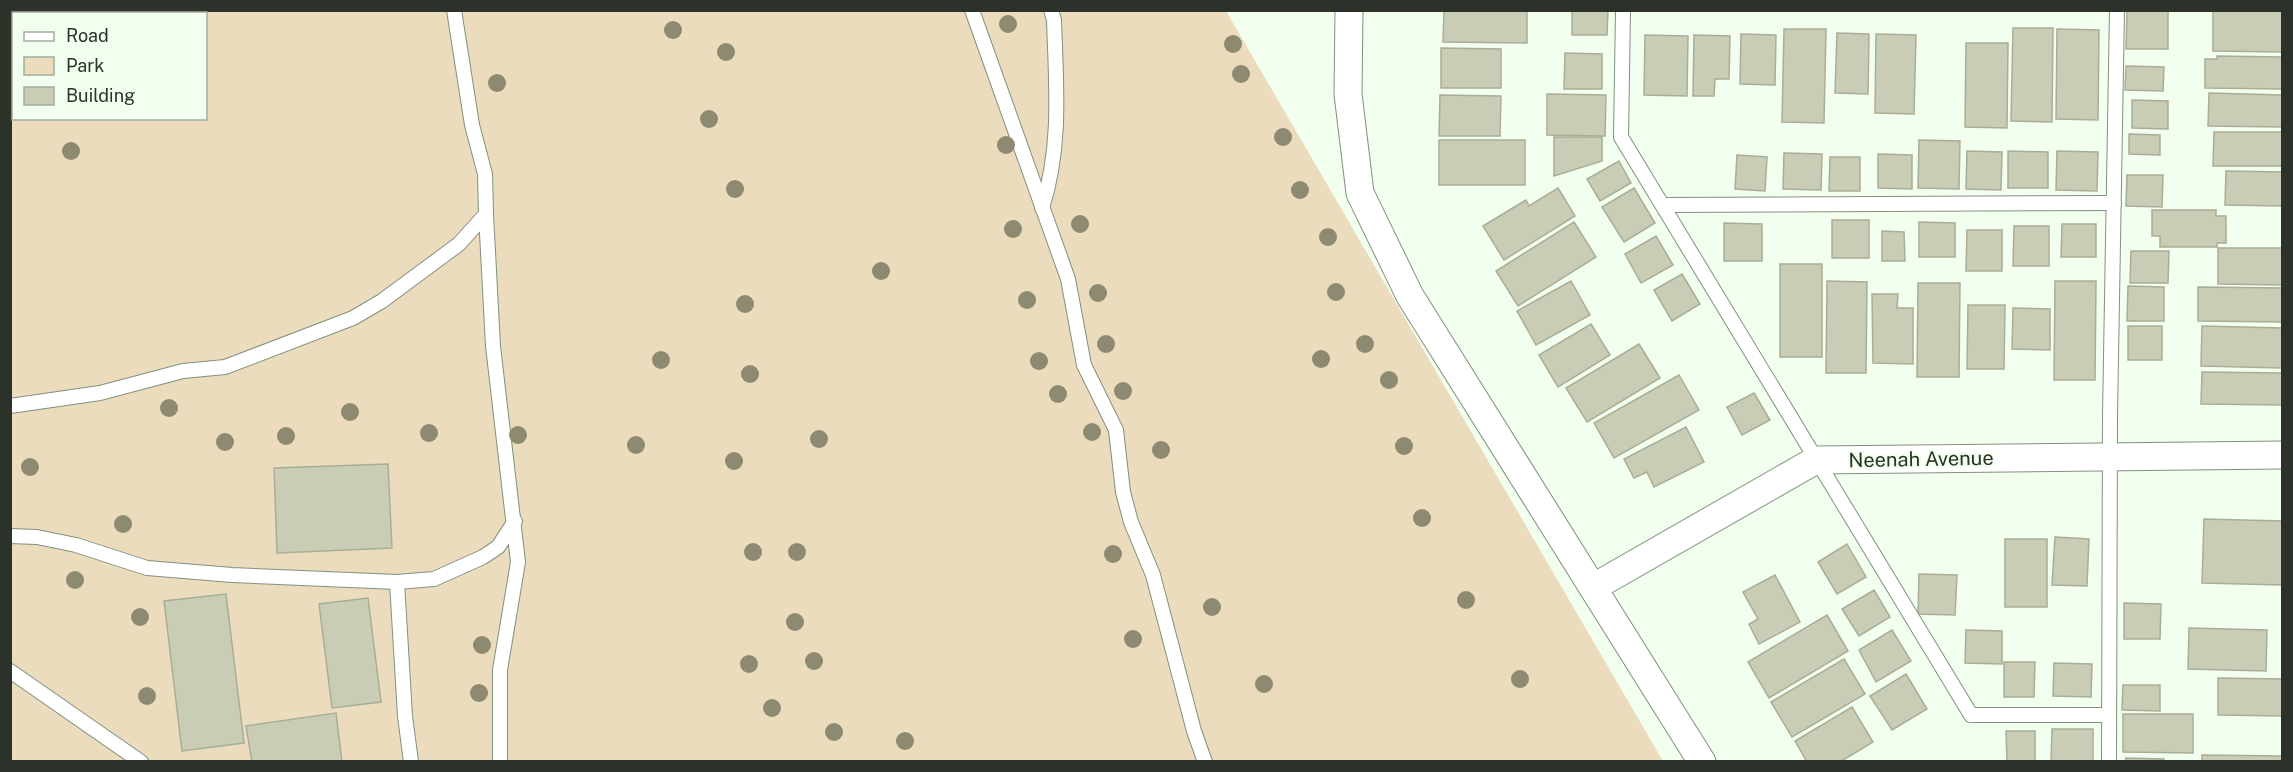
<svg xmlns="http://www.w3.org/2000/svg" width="2293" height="772" viewBox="0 0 2293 772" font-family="'Public Sans',sans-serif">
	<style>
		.green { fill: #ebdcbd; fill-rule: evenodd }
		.building { fill: #cacdb6; stroke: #aaad96; stroke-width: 1.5 }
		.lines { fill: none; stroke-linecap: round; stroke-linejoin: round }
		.service-casing { stroke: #82917e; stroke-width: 16 }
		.minor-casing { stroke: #82917e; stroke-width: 29 }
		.service { stroke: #fff; stroke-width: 14 }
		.minor { stroke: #fff; stroke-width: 27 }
		.tree { fill: #8d8a71 }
		.labels { text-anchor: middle; stroke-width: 4.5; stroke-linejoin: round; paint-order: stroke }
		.street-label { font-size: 20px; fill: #2c322a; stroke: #f2feee }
	</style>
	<rect width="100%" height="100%" fill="#f2feee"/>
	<path class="green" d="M10,11H1226L1663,761H11ZM14,14H206V118H14Z"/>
	<g class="building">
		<polygon points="1444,10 1527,10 1527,43 1443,42"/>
		<polygon points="1572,10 1608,10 1607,35 1572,35"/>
		<polygon points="2127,10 2168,10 2168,49 2126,49"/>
		<polygon points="2213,10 2282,10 2282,52 2213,51"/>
		<polygon points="2013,28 2053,28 2052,122 2011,121"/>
		<polygon points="1784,29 1826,29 1824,123 1782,122"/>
		<polygon points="2057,29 2099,30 2098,120 2056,119"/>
		<polygon points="1837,33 1869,34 1868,94 1835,93"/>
		<polygon points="1741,34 1776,35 1775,85 1740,84"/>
		<polygon points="1876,34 1916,35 1914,114 1875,113"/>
		<polygon points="1645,35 1688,36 1687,96 1644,95"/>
		<polygon points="1694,35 1730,36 1729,79 1715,79 1714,96 1693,96"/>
		<polygon points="1966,43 2008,43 2007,128 1965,127"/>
		<polygon points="1441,48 1501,49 1501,88 1441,88"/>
		<polygon points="1565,53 1602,54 1602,89 1564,89"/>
		<polygon points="2217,56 2282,57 2282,89 2205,88 2205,59 2217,59"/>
		<polygon points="2126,66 2164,67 2163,91 2125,90"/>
		<polygon points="2209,93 2282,95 2282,127 2208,126"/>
		<polygon points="1547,94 1606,95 1605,136 1547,135"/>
		<polygon points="1440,95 1501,96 1500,136 1439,136"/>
		<polygon points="2132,100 2168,101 2168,129 2132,128"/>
		<polygon points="2214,132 2282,132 2282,166 2213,166"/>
		<polygon points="2129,134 2160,135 2160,155 2129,154"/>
		<polygon points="1554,137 1602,137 1602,161 1554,176"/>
		<rect x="1439" y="140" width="86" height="45"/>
		<polygon points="1919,140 1960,141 1959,189 1918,188"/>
		<polygon points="1967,151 2002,152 2001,190 1966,189"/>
		<polygon points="2008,151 2048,152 2048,188 2008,188"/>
		<polygon points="2057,151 2098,152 2097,191 2056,190"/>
		<polygon points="1784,153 1822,154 1821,190 1783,189"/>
		<polygon points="1878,154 1912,155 1912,189 1878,188"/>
		<polygon points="1737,155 1767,157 1765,191 1735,189"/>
		<polygon points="1830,157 1860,157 1860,191 1829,191"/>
		<polygon points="1619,161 1631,183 1600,201 1587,179"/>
		<polygon points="2226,171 2282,172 2282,206 2225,205"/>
		<polygon points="2127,175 2163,175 2162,207 2126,206"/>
		<polygon points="1558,188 1575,216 1504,260 1483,226 1526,200 1529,206"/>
		<polygon points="1634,188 1655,223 1624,242 1602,207"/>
		<polygon points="2152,210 2216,210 2216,216 2226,216 2226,243 2217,243 2217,247 2160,247 2160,236 2152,236"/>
		<rect x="1832" y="220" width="37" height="38"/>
		<polygon points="1574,222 1596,257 1518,306 1496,271"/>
		<polygon points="1919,222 1955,223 1955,257 1919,257"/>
		<polygon points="1724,223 1762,224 1762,261 1724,261"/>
		<polygon points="2062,224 2096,224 2096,257 2061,257"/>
		<polygon points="2014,226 2049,226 2049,266 2013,266"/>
		<polygon points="1967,230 2002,230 2002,271 1966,271"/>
		<polygon points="1882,231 1904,232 1905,261 1882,261"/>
		<polygon points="1656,236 1673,265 1641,283 1625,254"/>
		<polygon points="2218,248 2282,248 2282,285 2218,284"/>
		<polygon points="2131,251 2169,251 2168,283 2130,283"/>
		<rect x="1780" y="264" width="42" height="93"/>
		<polygon points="1682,274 1700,304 1672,321 1654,290"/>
		<polygon points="1571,281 1590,315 1536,345 1517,311"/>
		<polygon points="1827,281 1867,282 1866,373 1826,373"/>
		<polygon points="2055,281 2096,281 2095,380 2054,380"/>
		<polygon points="1918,283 1960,283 1959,377 1917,377"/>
		<polygon points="2128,286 2164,287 2164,321 2127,321"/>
		<polygon points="2198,287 2282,288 2282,322 2198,321"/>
		<polygon points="1872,294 1898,294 1897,308 1913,308 1913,364 1873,363"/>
		<polygon points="1968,305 2005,305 2004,369 1967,369"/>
		<polygon points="2013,308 2050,309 2050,350 2012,349"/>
		<polygon points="1591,324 1610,355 1558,387 1539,355"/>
		<rect x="2128" y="326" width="34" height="34"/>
		<polygon points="2202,326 2282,328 2282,368 2201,366"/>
		<polygon points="1639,344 1660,378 1587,422 1566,388"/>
		<polygon points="2202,372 2282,373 2282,405 2201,404"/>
		<polygon points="1679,375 1699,410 1614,458 1594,423"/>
		<polygon points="1754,393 1770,420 1742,435 1727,407"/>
		<polygon points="1686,427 1704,462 1654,487 1647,472 1634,478 1624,459"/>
		<polygon points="388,464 392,548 277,553 274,468"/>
		<polygon points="2204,519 2282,521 2282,585 2202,583"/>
		<polygon points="2055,537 2089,539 2087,586 2052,585"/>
		<rect x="2005" y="539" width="42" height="68"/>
		<polygon points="1847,544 1866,577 1837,594 1818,562"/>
		<polygon points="1919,574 1957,575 1955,615 1918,614"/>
		<polygon points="1775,575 1800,622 1759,644 1749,624 1758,619 1743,592"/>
		<polygon points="1874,590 1890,617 1859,636 1842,609"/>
		<polygon points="226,594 244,743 182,751 164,601"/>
		<polygon points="368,598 381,702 332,708 319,604"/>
		<polygon points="2124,603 2161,604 2160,639 2124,639"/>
		<polygon points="1827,615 1848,651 1769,698 1748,662"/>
		<polygon points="2189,628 2267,630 2266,671 2188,669"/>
		<polygon points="1892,630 1911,661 1876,682 1859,650"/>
		<polygon points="1966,630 2002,631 2002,664 1965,663"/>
		<polygon points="1844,659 1865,694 1792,737 1771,702"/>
		<polygon points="2004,662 2035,662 2034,697 2004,697"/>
		<polygon points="2054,663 2092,664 2091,697 2053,696"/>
		<polygon points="1906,674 1927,709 1892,730 1870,696"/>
		<polygon points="2218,678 2282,679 2282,716 2218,715"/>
		<polygon points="2123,685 2160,685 2160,711 2122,710"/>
		<polygon points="1852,707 1873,742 1840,762 1807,762 1795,741"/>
		<polygon points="336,713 342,762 252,762 246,726"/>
		<polygon points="2123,714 2193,714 2193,753 2123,752"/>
		<polygon points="2052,729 2093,729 2093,762 2051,762"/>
		<polygon points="2006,731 2035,731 2035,762 2007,762"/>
		<polygon points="2202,755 2282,756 2282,762 2202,762"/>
		<polygon points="2126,758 2164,759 2164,762 2125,762"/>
	</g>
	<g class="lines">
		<g class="service-casing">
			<g id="service">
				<polyline points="972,10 1068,279 1084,365 1116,430 1123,492 1131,522 1153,575 1194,731 1205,762"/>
				<polyline points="1623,10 1621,137 1971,715 2109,715"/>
				<polyline points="1664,205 2114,203"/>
				<path d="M1042,208C1062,146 1056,84 1054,20L1051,10"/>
				<polyline points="486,214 493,346 518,562 500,670 500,762"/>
				<polyline points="10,406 100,393 183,371 225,367 353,318 382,301 459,244 486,214 485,174 472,125 454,10"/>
				<polyline points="10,536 37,537 76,545 147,568 232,575 397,582 434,579 483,557 498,547 515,521"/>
				<polyline points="397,582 405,716 411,762"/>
				<polyline points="10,671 141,762"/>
				<polyline points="2109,762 2110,415 2117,10"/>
			</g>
		</g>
		<g class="minor-casing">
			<g id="minor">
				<polyline points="1349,10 1348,94 1360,193 1410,296 1702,762"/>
				<polyline points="1594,587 1816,460 2282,455"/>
			</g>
		</g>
		<use href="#service" class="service"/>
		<use href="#minor" class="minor"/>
	</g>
	<g class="tree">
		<circle cx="1008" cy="24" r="9"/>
		<circle cx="673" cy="30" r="9"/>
		<circle cx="1233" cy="44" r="9"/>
		<circle cx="726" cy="52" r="9"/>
		<circle cx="1241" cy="74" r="9"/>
		<circle cx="497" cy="83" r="9"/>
		<circle cx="709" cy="119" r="9"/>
		<circle cx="1283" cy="137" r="9"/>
		<circle cx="1006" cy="145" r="9"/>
		<circle cx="71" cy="151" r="9"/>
		<circle cx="735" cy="189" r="9"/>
		<circle cx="1300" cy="190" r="9"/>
		<circle cx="1080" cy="224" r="9"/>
		<circle cx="1013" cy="229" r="9"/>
		<circle cx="1328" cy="237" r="9"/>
		<circle cx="881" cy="271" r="9"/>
		<circle cx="1336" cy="292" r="9"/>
		<circle cx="1098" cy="293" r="9"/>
		<circle cx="1027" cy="300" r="9"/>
		<circle cx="745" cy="304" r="9"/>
		<circle cx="1106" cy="344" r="9"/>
		<circle cx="1365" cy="344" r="9"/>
		<circle cx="1321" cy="359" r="9"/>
		<circle cx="661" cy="360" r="9"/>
		<circle cx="1039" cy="361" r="9"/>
		<circle cx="750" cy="374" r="9"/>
		<circle cx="1389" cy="380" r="9"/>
		<circle cx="1123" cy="391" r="9"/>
		<circle cx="1058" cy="394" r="9"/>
		<circle cx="169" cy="408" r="9"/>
		<circle cx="350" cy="412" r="9"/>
		<circle cx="1092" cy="432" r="9"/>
		<circle cx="429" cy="433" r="9"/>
		<circle cx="518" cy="435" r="9"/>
		<circle cx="286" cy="436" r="9"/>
		<circle cx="819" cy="439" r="9"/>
		<circle cx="225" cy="442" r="9"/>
		<circle cx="636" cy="445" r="9"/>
		<circle cx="1404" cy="446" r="9"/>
		<circle cx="1161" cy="450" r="9"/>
		<circle cx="734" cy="461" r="9"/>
		<circle cx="30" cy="467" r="9"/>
		<circle cx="1422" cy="518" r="9"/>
		<circle cx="123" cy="524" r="9"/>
		<circle cx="753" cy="552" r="9"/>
		<circle cx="797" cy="552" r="9"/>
		<circle cx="1113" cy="554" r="9"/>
		<circle cx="75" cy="580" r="9"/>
		<circle cx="1466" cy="600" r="9"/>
		<circle cx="1212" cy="607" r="9"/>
		<circle cx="140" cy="617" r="9"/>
		<circle cx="795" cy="622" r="9"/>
		<circle cx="1133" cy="639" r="9"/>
		<circle cx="482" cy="645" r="9"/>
		<circle cx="814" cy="661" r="9"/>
		<circle cx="749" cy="664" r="9"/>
		<circle cx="1520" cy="679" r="9"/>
		<circle cx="1264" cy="684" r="9"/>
		<circle cx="479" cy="693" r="9"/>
		<circle cx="147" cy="696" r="9"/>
		<circle cx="772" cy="708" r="9"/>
		<circle cx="834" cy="732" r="9"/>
		<circle cx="905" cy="741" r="9"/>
	</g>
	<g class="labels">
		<g class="street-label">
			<text transform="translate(1921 459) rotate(-1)" y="7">Neenah Avenue</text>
		</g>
	</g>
	<rect width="2293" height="772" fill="none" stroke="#2c322a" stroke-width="24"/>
	<rect x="12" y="12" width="195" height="108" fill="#f2feee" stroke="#a3aca0" stroke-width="1.5"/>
	<rect x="24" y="32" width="30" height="9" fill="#ffffff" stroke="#a3aca0" stroke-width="1.5"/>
	<text x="66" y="42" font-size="18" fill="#2c322a">Road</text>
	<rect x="24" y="57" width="30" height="18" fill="#ebdcbd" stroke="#a3aca0" stroke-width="1.5"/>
	<text x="66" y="72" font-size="18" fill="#2c322a">Park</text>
	<rect x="24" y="87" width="30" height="18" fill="#cacdb6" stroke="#a3aca0" stroke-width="1.5"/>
	<text x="66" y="102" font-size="18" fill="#2c322a">Building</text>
</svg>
